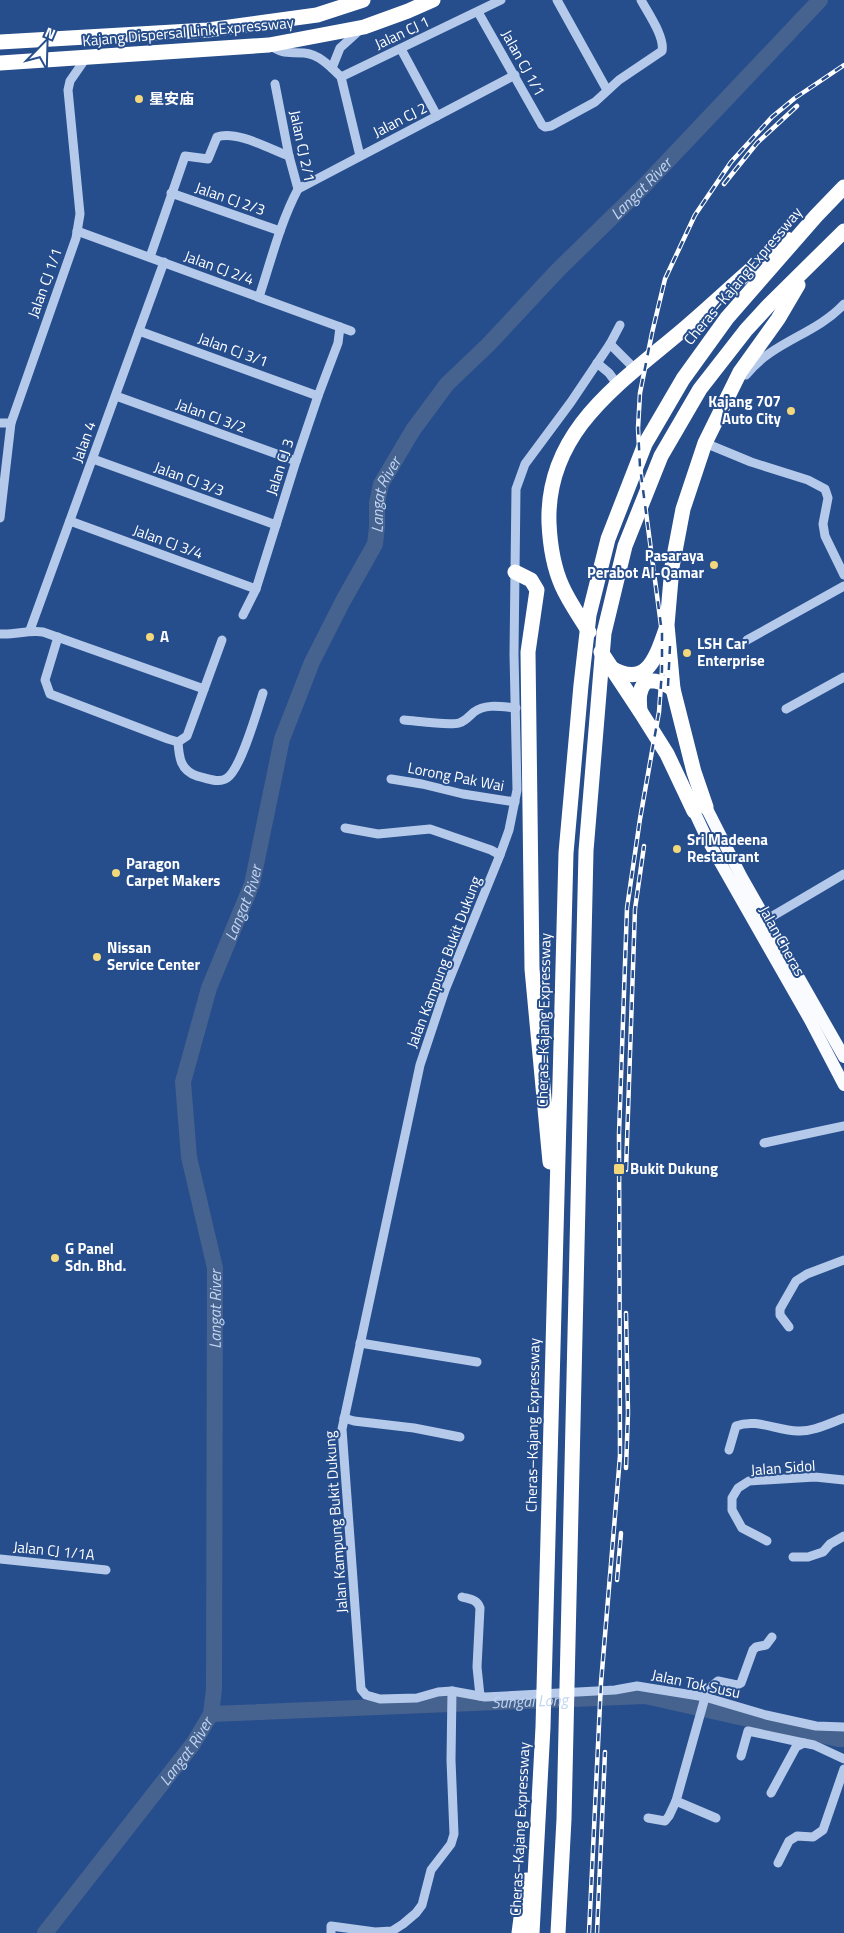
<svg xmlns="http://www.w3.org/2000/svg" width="844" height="1933" viewBox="0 0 844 1933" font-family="'Titillium Web','Noto Sans SC',sans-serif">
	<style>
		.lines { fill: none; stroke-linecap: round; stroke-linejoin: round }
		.river { stroke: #46628f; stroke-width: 16 }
		.minor { stroke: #b5caea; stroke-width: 9 }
		.major { stroke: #f9fbfe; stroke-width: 12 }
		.highway { stroke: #fff; stroke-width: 15 }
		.rail-casing { stroke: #fff; stroke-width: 4.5 }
		.rail { stroke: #264d8c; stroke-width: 2.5; stroke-dasharray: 8; stroke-linecap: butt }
		.poi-dot { fill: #f3d77b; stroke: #264d8c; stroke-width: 2 }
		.labels { text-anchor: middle; stroke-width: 4; stroke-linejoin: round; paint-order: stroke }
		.street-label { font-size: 15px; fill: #fff; stroke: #264d8c }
		.poi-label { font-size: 15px; font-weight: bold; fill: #fff; stroke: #264d8c; text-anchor: start }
		.water-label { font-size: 16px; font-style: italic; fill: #c1d5f1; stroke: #264d8c }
	</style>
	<rect width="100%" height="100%" fill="#264d8c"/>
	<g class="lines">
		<g class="river">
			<path id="s1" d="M211,1714L645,1696L838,1739H844"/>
			<path id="s2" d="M45,1933L193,1744L211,1714L214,1689L215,1268L189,1157L183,1082L209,988L252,884L282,739L312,662L343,601L375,544L377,527V503L381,484L413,430L447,384L488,345L558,270L643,187L820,0"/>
		</g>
		<g class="minor">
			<polyline points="557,0 607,90"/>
			<path d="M478,12L542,125L545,127L551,126L595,102L619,80L662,51C665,37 648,13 641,0"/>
			<path d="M269,45C285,55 286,52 304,53C319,54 331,67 341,77L360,156"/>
			<polyline points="401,49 437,116"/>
			<polyline points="332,68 340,48 361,29"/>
			<polyline points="341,77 501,0"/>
			<polyline points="298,189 515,75"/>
			<polyline points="171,193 280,231"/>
			<polyline points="77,231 351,331"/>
			<path d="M150,257L185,156L208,159L217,137C236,130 270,149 289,156"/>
			<path d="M259,297C271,261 280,223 298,189L289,156L275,84"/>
			<polyline points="620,325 610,344 571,402 525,464 516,489 514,654 517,790 509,830 500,855 445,990 420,1065 342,1429 361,1689 366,1695 380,1699 417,1698 438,1692 452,1691 485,1697 615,1690 637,1686 705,1697 766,1715 816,1726 844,1727"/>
			<polyline points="139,331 318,396"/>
			<polyline points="610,344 635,369"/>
			<polyline points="597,363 609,373 617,384"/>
			<path d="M746,375C773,341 815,335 844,304"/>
			<polyline points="116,396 296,461"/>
			<polyline points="0,423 11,423"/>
			<polyline points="705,443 751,462 808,480 825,489 828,498 823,524 825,536 844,575"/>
			<polyline points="93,459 276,525"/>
			<polyline points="0,518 11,423 76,238 80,214 68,90 70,81 86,58"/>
			<polyline points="70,521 256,589"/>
			<polyline points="243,615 256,589 296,461 318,396 338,343 340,327"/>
			<polyline points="30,630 164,262"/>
			<path d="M0,634C16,635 27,630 43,632L204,689"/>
			<polyline points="58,637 45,680 50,694 168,739 178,742 187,736 222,640"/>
			<polyline points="747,640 844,586"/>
			<polyline points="786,709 844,677"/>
			<path d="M404,720C417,721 448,726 459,723C466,721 469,716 474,712C486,703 503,707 516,708"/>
			<path d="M178,742C179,757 180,770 197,776C206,778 219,784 227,778C241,769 257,711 263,693"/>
			<polyline points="391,779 422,784 463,794 515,802"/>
			<polyline points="345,828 378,834 430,829 491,850 500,855"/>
			<polyline points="766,920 844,874"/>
			<polyline points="764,1143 844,1126"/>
			<polyline points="789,1327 780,1315 780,1309 796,1281 807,1274 844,1260"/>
			<polyline points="360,1343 477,1362"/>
			<polyline points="344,1418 354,1421 414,1428 460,1437"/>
			<path d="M729,1450L736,1426C757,1418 777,1431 798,1431C813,1432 830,1423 844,1418"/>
			<polyline points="767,1541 742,1528 732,1510 732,1498 738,1488 749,1481 815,1477 844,1480"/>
			<polyline points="793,1557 808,1557 823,1552 830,1544 844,1536"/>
			<polyline points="0,1559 106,1570"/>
			<path d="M462,1597C469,1599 477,1599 480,1608L477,1667L480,1696"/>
			<polyline points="741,1756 748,1731 804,1743"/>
			<polyline points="771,1793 796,1747 804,1743 814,1745 844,1759"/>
			<polyline points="648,1818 665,1821 669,1816 676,1801"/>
			<polyline points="716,1818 676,1801 704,1701 712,1686 718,1681 737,1685 741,1683 753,1650 756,1647 766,1645 772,1637"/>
			<polyline points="778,1863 789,1841 797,1836 813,1837 823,1830 844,1769"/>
			<polyline points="331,1933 331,1926 375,1932 392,1931 403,1924 416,1913 422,1905 431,1870 451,1844 454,1834 451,1760 452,1691"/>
		</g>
		<g class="major">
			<polyline points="706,807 741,876 844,1057"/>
			<polyline points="694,811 708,841 810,1020 844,1085"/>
		</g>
		<g class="highway">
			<polyline points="0,42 208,30 317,15 363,0"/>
			<polyline points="0,63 269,45 364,27 408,11 433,0"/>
			<polyline points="515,572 531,580 537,590 528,652 532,969 550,1162"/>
			<path d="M589,632C580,617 569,602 562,586C553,566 550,545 549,523C546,433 616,386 678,334C715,303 749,269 787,239"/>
			<polyline points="601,652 640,711 667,754 694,811"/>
			<path d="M610,667C647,690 656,657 666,629"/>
			<path d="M640,711C639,699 638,691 646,681C657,680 664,683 673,689"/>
			<polyline points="706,807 694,772 673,689 667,625 672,567 683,509 705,443 740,372 778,319 798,285"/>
			<polyline points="519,1933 526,1880"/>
			<polyline points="532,1933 543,1727 566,853 581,685 589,615 608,539 645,444 683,379 727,318 816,216 844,187"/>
			<polyline points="558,1933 564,1819 586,851 604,633 625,546 661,456 700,389 746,330 768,306 844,231"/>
		</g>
		<g class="rail-casing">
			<g id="rail">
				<polyline points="724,184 757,143 797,106"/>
				<polyline points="668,686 670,646"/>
				<polyline points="626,1170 635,909 644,846"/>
				<polyline points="626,1313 628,1413 626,1468"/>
				<polyline points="617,1580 621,1533"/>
				<polyline points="589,1933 601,1683 620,1456 619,1134 627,908 640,819 659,712 662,670 662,633 640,467 638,428 640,393 652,333 665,279 695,215 731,162 772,117 795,98 844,65"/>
				<polyline points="597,1933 605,1752"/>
			</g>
		</g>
		<use href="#rail" class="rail"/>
	</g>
	<g class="poi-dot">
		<circle cx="139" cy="99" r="5"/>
		<circle cx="791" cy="411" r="5"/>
		<circle cx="714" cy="565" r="5"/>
		<circle cx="150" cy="637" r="5"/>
		<circle cx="687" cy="653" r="5"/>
		<circle cx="677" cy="849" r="5"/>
		<circle cx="116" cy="873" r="5"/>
		<circle cx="97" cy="957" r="5"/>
		<rect x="613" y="1163" width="12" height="12" rx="2.5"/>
		<circle cx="55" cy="1258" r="5"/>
	</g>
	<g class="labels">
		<g class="street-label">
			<text transform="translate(188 32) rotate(-5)" y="5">Kajang Dispersal Link Expressway</text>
			<text transform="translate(402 33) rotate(-25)" y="5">Jalan CJ 1</text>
			<text transform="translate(523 63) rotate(61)" y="5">Jalan CJ 1/1</text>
			<text transform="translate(400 120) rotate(-27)" y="5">Jalan CJ 2</text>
			<text transform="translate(302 146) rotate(78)" y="5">Jalan CJ 2/1</text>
			<text transform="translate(230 199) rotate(19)" y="5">Jalan CJ 2/3</text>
			<text transform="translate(219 268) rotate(20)" y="5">Jalan CJ 2/4</text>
			<text transform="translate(743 276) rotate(-50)" y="5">Cheras–Kajang Expressway</text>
			<text transform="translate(45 283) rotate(-70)" y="5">Jalan CJ 1/1</text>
			<text transform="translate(233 350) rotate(20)" y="5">Jalan CJ 3/1</text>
			<text transform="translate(211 416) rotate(20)" y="5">Jalan CJ 3/2</text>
			<text transform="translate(84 442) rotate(-70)" y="5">Jalan 4</text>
			<text transform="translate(280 467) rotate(-72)" y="5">Jalan CJ 3</text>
			<text transform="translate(189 479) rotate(20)" y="5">Jalan CJ 3/3</text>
			<text transform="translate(168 542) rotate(20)" y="5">Jalan CJ 3/4</text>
			<text transform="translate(456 777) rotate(11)" y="5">Lorong Pak Wai</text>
			<text transform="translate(782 941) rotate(61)" y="5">Jalan Cheras</text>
			<text transform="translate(444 962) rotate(-69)" y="5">Jalan Kampung Bukit Dukung</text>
			<text transform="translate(544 1020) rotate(-89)" y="5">Cheras–Kajang Expressway</text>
			<text transform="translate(533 1425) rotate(-89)" y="5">Cheras–Kajang Expressway</text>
			<text transform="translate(783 1468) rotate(-4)" y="5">Jalan Sidol</text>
			<text transform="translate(336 1522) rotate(-94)" y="5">Jalan Kampung Bukit Dukung</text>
			<text transform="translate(54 1551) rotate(6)" y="5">Jalan CJ 1/1A</text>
			<text transform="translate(696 1684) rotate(12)" y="5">Jalan Tok Susu</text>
			<text transform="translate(520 1829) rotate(-87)" y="5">Cheras–Kajang Expressway</text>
		</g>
		<g class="poi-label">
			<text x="149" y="104">星安庙</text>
			<text x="781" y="407" text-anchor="end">Kajang 707<tspan x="781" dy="17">Auto City</tspan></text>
			<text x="704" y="561" text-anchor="end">Pasaraya<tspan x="704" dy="17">Perabot Al-Qamar</tspan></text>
			<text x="160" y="642">A</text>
			<text x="697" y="649">LSH Car<tspan x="697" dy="17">Enterprise</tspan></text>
			<text x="687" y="845">Sri Madeena<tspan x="687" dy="17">Restaurant</tspan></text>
			<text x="126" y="869">Paragon<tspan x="126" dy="17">Carpet Makers</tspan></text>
			<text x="107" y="953">Nissan<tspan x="107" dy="17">Service Center</tspan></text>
			<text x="630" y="1174">Bukit Dukung</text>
			<text x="65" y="1254">G Panel<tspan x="65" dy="17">Sdn. Bhd.</tspan></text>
		</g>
		<g class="water-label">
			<text dy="6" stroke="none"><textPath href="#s2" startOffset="1941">Langat River</textPath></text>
			<text dy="6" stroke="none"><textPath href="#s2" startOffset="1536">Langat River</textPath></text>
			<text dy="6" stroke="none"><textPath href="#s2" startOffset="1100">Langat River</textPath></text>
			<text dy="6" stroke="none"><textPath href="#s2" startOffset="680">Langat River</textPath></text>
			<text dy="6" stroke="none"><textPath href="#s1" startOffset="319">Sungai Long</textPath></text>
			<text dy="6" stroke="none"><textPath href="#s2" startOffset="230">Langat River</textPath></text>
		</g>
	</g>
	<g transform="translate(45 45) rotate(23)" stroke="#264d8c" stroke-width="4" paint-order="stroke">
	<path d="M0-4L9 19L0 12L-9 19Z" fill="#ffffff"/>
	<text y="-8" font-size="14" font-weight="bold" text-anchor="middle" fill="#ffffff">N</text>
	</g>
</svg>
